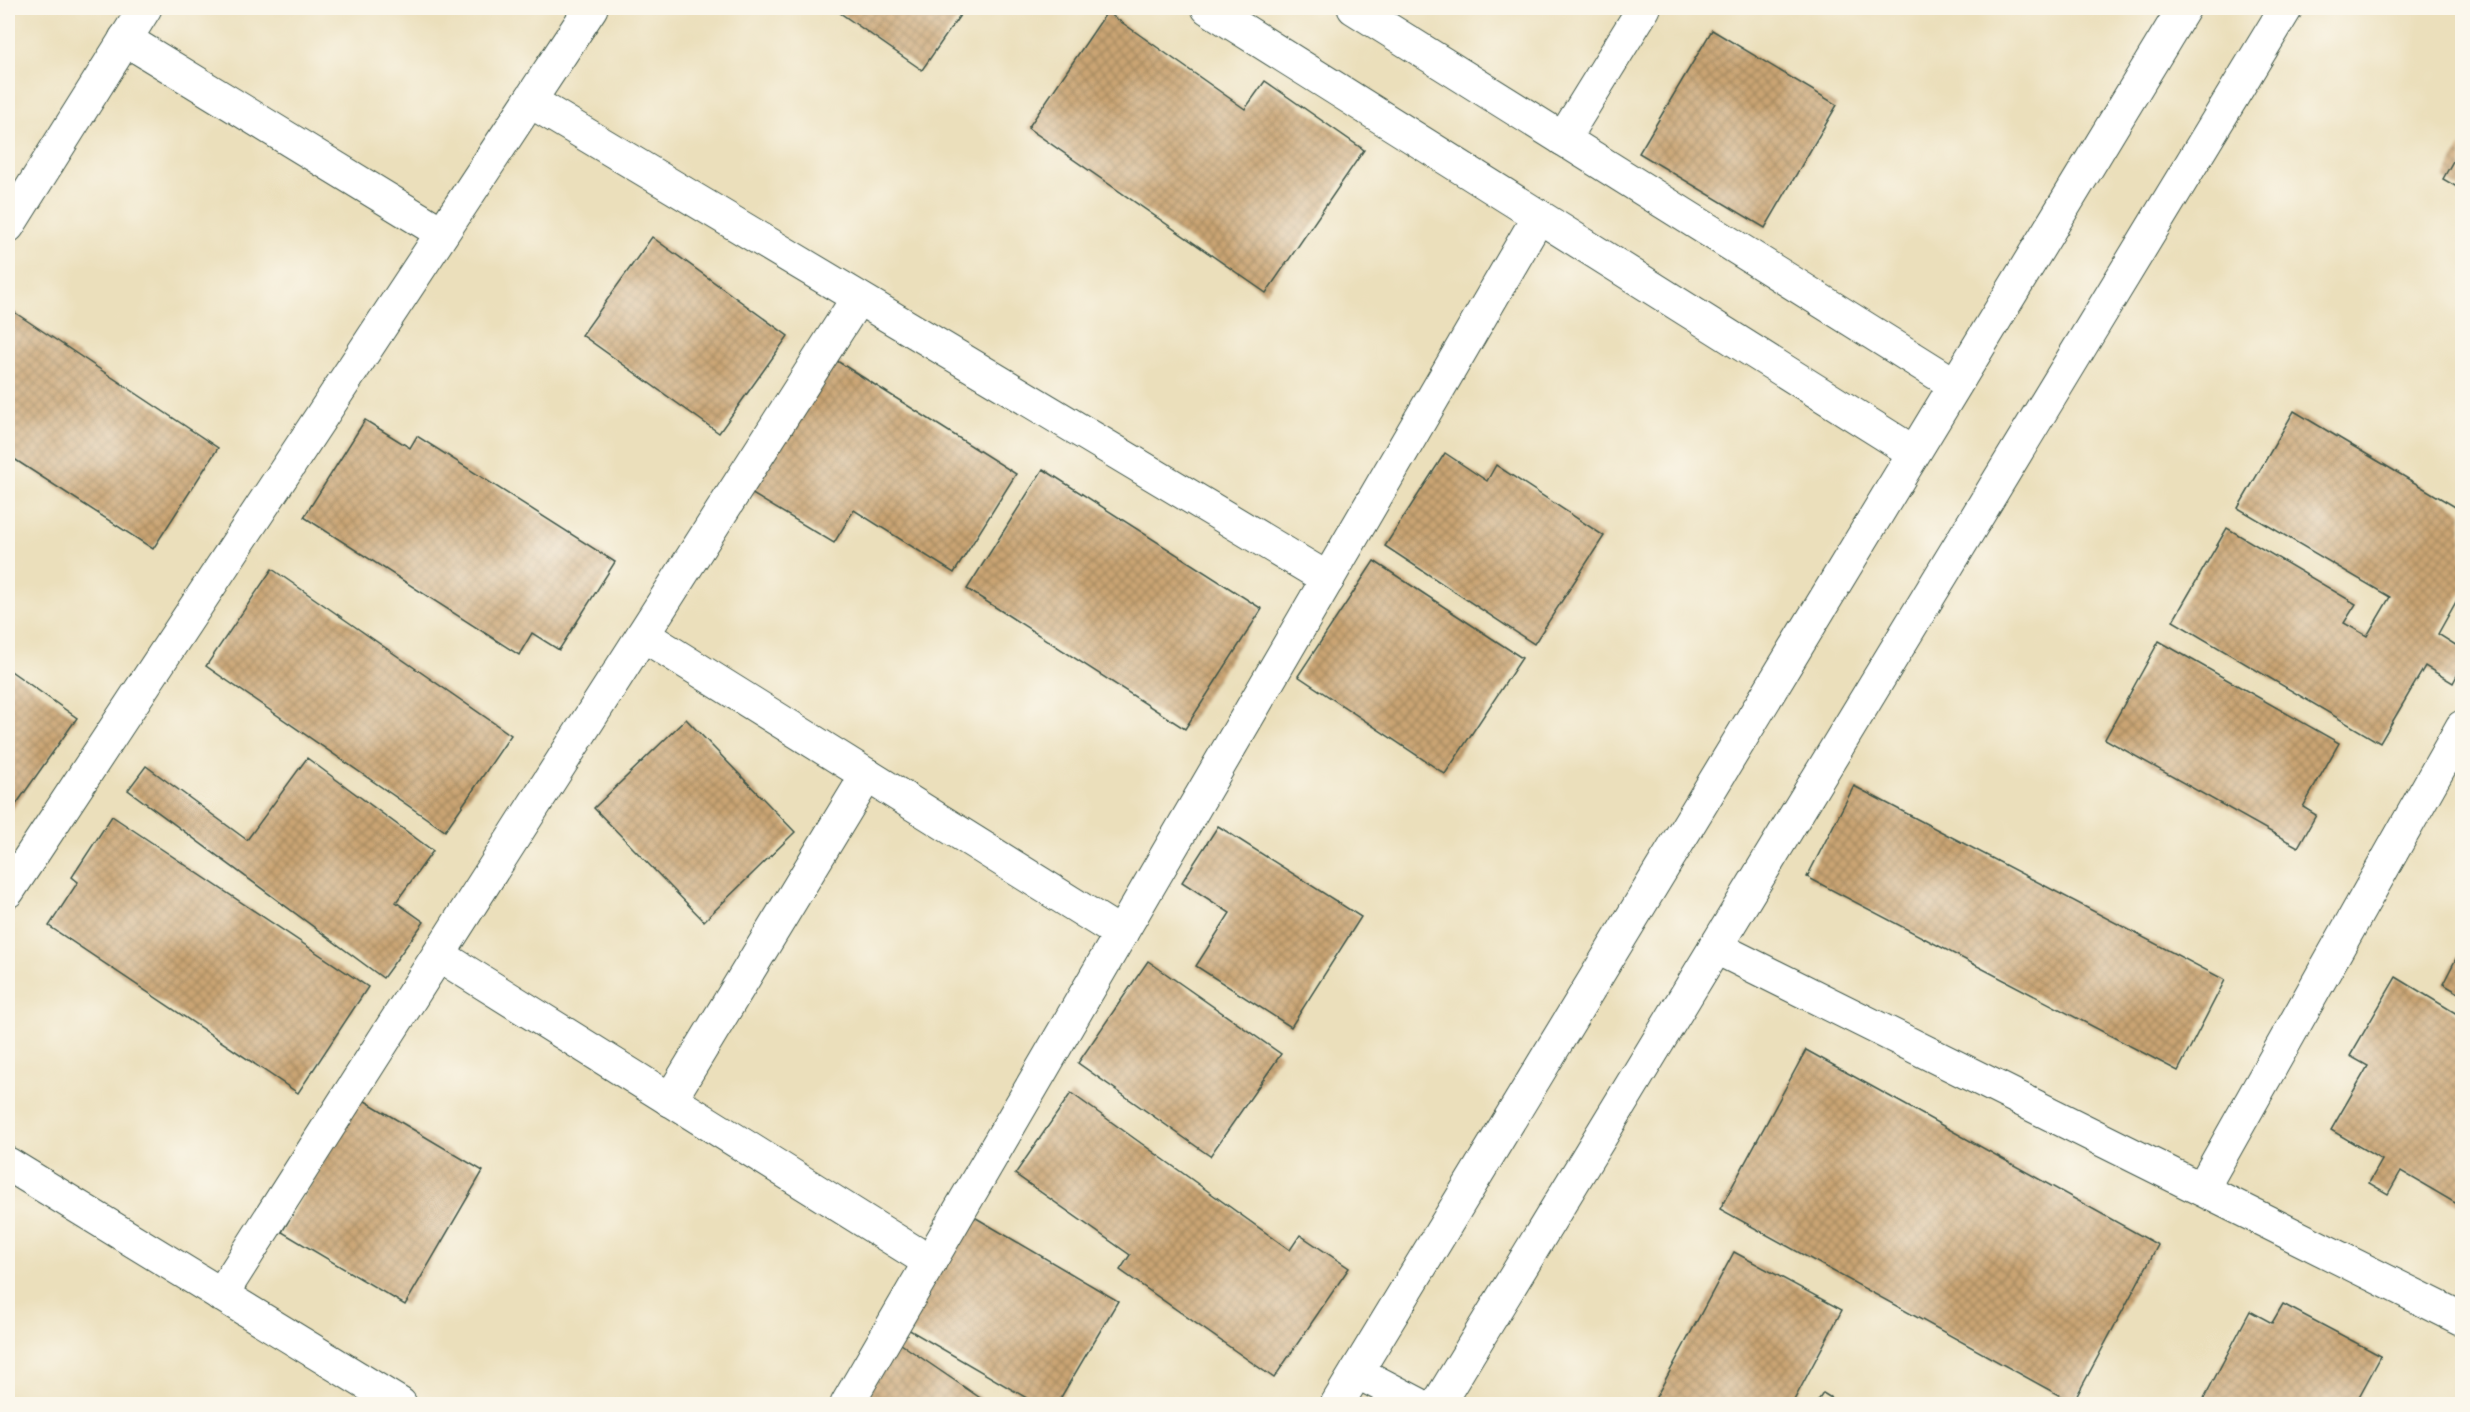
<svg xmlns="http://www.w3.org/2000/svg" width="2470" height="1412" viewBox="0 0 2470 1412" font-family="'IM FELL Double Pica',serif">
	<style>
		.building { fill: url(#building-cross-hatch) }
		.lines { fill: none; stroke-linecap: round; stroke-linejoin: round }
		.minor-casing { stroke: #3e5548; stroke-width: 35 }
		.minor { stroke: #fff; stroke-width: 33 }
	</style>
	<defs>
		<pattern id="building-cross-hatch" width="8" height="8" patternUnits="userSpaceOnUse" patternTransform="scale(1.5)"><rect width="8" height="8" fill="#caa473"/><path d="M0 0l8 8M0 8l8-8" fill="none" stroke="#a3875f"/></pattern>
	</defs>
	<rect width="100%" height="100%" fill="#fbf7ec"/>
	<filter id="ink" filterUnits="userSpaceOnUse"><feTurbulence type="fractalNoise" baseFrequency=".0167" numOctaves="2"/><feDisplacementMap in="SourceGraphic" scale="12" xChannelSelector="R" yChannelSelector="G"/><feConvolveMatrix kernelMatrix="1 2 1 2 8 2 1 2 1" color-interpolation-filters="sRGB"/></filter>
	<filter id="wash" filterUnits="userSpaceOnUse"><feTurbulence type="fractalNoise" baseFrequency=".008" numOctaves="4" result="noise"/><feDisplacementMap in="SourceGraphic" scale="24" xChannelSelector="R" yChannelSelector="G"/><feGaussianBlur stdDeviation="1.35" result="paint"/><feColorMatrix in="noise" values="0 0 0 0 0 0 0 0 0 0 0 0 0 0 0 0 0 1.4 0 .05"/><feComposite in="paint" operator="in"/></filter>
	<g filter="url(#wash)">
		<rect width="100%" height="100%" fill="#ebdfbb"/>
		<g id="blocks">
			<g class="building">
				<polygon points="833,8 965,8 922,70"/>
				<polygon points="1107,12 1245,109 1265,81 1364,150 1266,293 1028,128"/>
				<polygon points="1712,30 1837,105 1765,228 1639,153"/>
				<polygon points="2462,145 2462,190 2443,179"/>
				<polygon points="652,237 788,336 719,433 582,335"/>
				<polygon points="8,308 218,448 153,549 8,455"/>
				<polygon points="826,354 1016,474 954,573 854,510 834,543 749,492"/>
				<polygon points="2294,411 2462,511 2462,591 2438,634 2462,649 2462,666 2453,683 2425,666 2380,743 2173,621 2227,528 2356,604 2344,623 2367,636 2390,597 2238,508"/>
				<polygon points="365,420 410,448 417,436 615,562 559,650 532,633 519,655 304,517"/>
				<polygon points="1445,453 1487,481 1496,465 1604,536 1534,644 1385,546"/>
				<polygon points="1043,469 1262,609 1185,729 967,589"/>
				<polygon points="1374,561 1522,658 1445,774 1298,676"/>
				<polygon points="272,569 511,735 445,831 206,666"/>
				<polygon points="2159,641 2339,743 2303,807 2316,815 2298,847 2105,739"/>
				<polygon points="8,669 77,718 10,813 8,811"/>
				<polygon points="686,719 795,832 704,921 594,808"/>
				<polygon points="307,758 433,851 396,902 424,922 383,978 128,790 146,766 247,840"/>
				<polygon points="1854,786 2225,980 2178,1071 1807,877"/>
				<polygon points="112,816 368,987 298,1093 49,926 78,882 72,877"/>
				<polygon points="1218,826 1361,917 1291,1027 1196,966 1230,913 1182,882"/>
				<polygon points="2462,947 2462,995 2443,984"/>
				<polygon points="1148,961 1281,1054 1210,1156 1078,1063"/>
				<polygon points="2396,977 2462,1017 2462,1207 2401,1171 2388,1194 2369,1183 2382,1160 2331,1130 2368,1066 2350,1056"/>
				<polygon points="1806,1050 2158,1245 2073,1403 1720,1209"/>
				<polygon points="1071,1093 1290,1250 1300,1235 1349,1268 1274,1378 1120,1270 1130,1255 1015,1174"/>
				<polygon points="360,1098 483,1171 405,1305 282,1232"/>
				<polygon points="971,1215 1118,1301 1057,1404 1037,1404 906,1328"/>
				<polygon points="1734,1252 1842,1310 1792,1404 1660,1404 1654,1401"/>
				<polygon points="2283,1304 2381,1356 2355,1404 2201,1404 2250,1311 2272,1323"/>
				<polygon points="901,1344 989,1404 859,1404"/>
				<polygon points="1823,1393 1841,1404 1816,1404"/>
			</g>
		</g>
	</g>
	<g filter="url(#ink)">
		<use href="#blocks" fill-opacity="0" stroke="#3e5548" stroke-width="1.5"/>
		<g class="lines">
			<g class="minor-casing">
				<g id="minor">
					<polyline points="1208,8 1913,452"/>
					<polyline points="1354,8 1954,384"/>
					<polyline points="125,39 442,233"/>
					<polyline points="530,101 1328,579"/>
					<polyline points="1563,139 1644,8"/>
					<polyline points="8,226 145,8"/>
					<polyline points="643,635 1121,934"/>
					<polyline points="8,891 591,8"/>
					<polyline points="1715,947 2462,1319"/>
					<polyline points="439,955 930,1262"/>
					<polyline points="670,1100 867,775"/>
					<polyline points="8,1164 400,1404"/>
					<polyline points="2202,1189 2462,727"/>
					<polyline points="221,1295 858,298"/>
					<polyline points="1357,1372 1418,1404"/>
					<polyline points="847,1404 1539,216"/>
					<polyline points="1337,1404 2184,8"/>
					<polyline points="1438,1404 2286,8"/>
				</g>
			</g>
			<use href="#minor" class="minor"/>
		</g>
	</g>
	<rect width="2470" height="1412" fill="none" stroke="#fbf7ec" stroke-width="30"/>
</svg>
